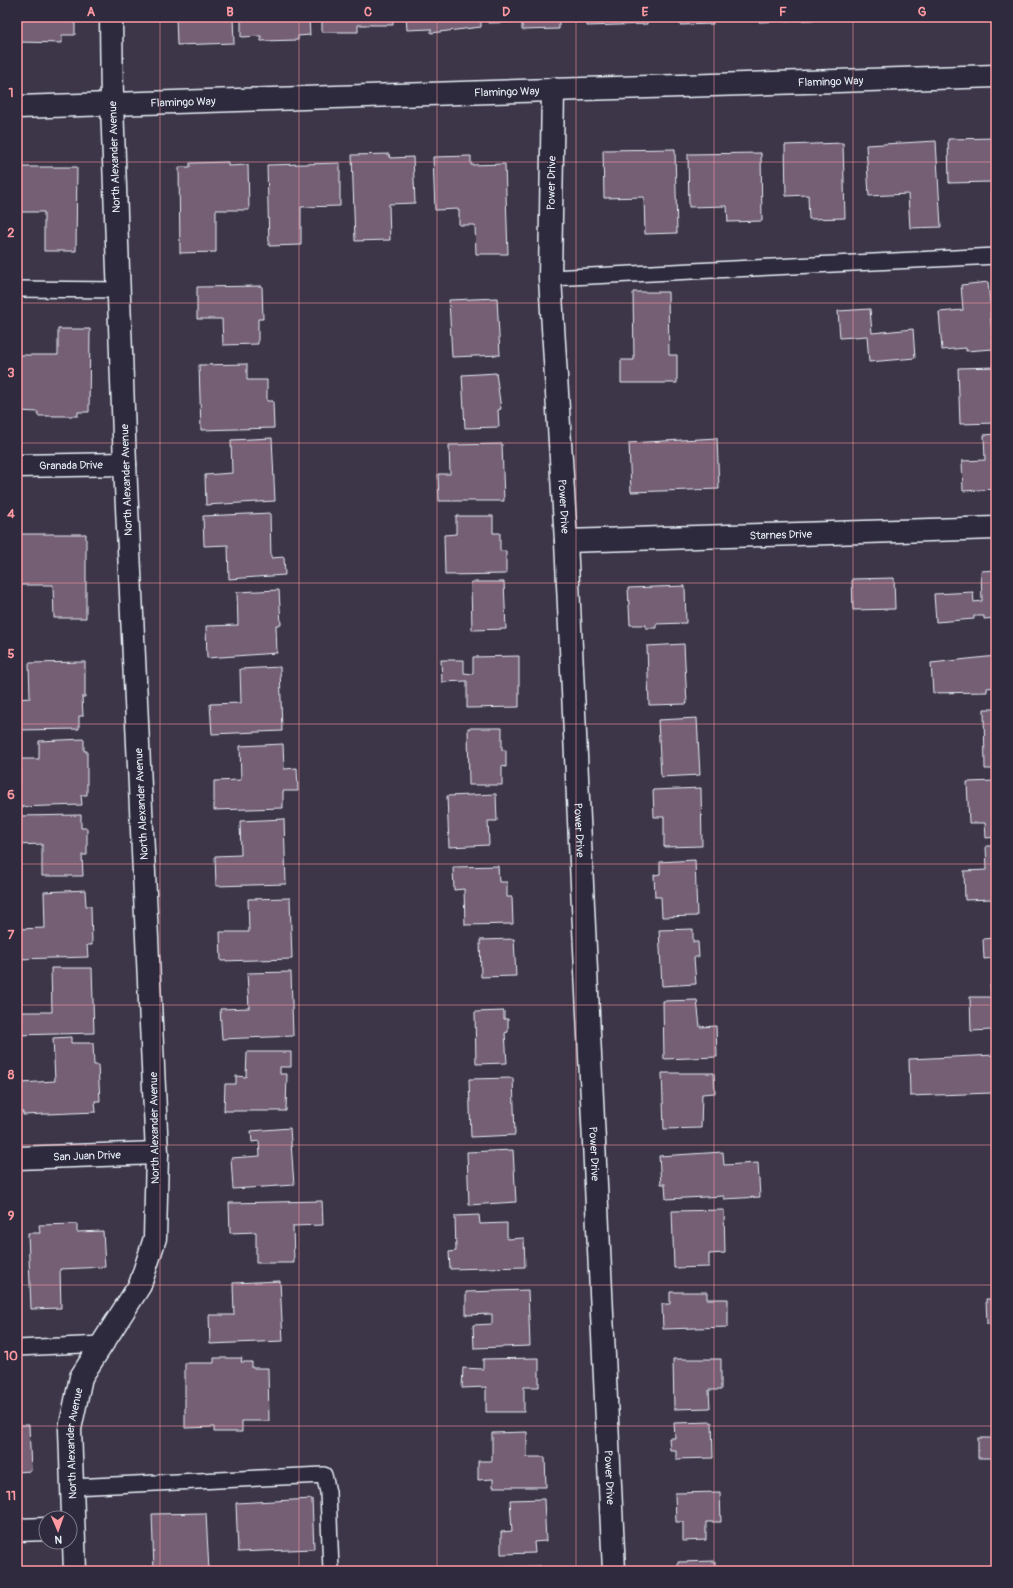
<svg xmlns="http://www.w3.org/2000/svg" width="1013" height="1588" viewBox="0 0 1013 1588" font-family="Pangolin,sans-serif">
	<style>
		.building { fill: #755f75; stroke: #e8f1f8 }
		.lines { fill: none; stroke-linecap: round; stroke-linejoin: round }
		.lane-casing { stroke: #e8f1f8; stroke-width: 18 }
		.street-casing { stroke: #e8f1f8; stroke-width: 25 }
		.lane { stroke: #2f2a3d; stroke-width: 15 }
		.street { stroke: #2f2a3d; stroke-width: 22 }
		.grid { fill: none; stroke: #ff9aa2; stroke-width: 1; stroke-opacity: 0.55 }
		.labels { text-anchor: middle; stroke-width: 3; stroke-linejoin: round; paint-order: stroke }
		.street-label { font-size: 11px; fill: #e8f1f8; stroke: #2f2a3d }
		.neatline { fill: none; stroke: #ff9aa2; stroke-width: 1.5 }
		.grid-label { font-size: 13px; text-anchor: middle; font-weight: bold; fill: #ff9aa2 }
	</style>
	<rect width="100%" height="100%" fill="#3d3548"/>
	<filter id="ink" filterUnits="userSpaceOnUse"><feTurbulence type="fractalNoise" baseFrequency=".025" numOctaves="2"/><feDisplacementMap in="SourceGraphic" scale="8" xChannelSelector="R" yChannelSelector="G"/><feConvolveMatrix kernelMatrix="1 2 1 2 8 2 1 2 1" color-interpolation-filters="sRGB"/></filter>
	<g filter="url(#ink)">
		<g class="building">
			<polygon points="17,17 75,17 75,35 62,35 62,43 18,42"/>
			<polygon points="176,17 233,17 234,43 177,45"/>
			<polygon points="241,17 309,17 310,35 298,36 298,40 261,41 261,36 241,37"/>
			<polygon points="322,17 393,17 393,25 358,25 358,32 322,32"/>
			<polygon points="406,17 481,17 481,27 431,33 431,29 407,30"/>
			<polygon points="488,17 559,17 559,29 522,30 522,22 488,23"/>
			<polygon points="587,17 647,17 647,24 587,26"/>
			<polygon points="680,17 712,17 713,24 680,25"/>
			<polygon points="759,17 835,17 835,19 759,22"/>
			<polygon points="873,17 909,17 873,19"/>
			<polygon points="996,138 996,208 992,208 991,182 949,183 948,139"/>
			<polygon points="936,141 941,227 910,228 908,194 869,196 866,145"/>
			<polygon points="843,143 845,218 809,219 808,195 786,196 785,145"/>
			<polygon points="675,149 677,233 645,234 644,197 604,198 603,150"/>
			<polygon points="761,153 762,221 728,222 727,206 689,207 688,154"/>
			<polygon points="389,154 390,158 413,157 415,203 389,204 390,240 355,241 352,155"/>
			<polygon points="471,156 471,165 505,164 508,254 476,254 475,225 459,225 459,209 435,210 433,157"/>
			<polygon points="228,162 228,166 248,165 249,210 216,210 216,252 180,253 179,167 190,167 190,163"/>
			<polygon points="340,163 340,206 301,207 301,245 269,246 267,165"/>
			<polygon points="17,167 77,167 76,251 44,251 44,212 17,212"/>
			<polygon points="988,282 990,303 994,302 995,312 990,312 993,349 966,351 966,348 942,350 939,312 963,310 961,285"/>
			<polygon points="262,286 263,319 258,319 258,344 223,345 222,319 197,319 197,287"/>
			<polygon points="633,292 668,292 669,355 677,355 677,383 621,383 621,360 634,360"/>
			<polygon points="497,298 500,355 452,357 449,300"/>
			<polygon points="870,309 872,333 913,329 915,358 869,362 867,336 840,338 838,311"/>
			<polygon points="58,329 90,329 89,412 78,412 78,416 38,416 38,412 18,411 18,355 58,355"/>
			<polygon points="247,364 247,380 267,380 267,401 273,401 274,428 201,430 199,365"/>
			<polygon points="996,367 996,423 960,424 958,368"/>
			<polygon points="496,373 501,409 498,410 499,427 465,428 462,375"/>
			<polygon points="996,434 996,489 963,491 962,461 985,460 984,435"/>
			<polygon points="272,438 275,501 206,505 205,475 232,473 231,440"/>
			<polygon points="717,438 719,489 631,492 629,443"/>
			<polygon points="502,444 504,501 439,501 438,474 450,474 449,445"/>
			<polygon points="270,513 271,558 284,557 285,575 229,579 228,545 204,546 203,516"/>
			<polygon points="456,516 493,516 493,533 500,533 500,551 506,551 506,574 445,575 444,535 456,534"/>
			<polygon points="18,534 86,534 86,618 54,618 53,585 18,585"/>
			<polygon points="996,570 996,618 984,619 984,616 974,616 974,619 936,622 934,594 973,592 974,602 982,601 981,571"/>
			<polygon points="894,578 895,609 853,610 852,579"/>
			<polygon points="471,582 504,582 506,629 472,630"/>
			<polygon points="685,586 686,623 656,624 656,628 646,628 646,625 630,625 628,588"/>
			<polygon points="279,590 281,625 276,625 277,653 207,658 206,626 238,625 237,592"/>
			<polygon points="684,644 687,704 649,705 647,646"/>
			<polygon points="519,656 519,707 467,708 467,681 442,682 441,660 464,660 464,673 473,674 473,657"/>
			<polygon points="996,656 996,687 987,688 987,692 933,693 931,663"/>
			<polygon points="85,662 85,697 82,697 83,716 79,716 79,729 17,730 17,699 30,698 29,663"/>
			<polygon points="280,667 282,731 212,734 210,704 241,703 240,669"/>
			<polygon points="984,709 996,709 996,769 985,769"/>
			<polygon points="697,718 700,775 661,777 658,720"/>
			<polygon points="468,728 502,728 502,750 506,750 506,767 502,766 502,785 469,785"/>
			<polygon points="84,739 84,751 87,751 87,795 81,795 82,805 17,807 17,779 20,779 19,759 39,759 39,741"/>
			<polygon points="283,744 284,769 297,768 298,791 283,791 283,808 214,810 214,781 241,780 240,746"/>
			<polygon points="996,781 996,837 986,838 985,823 969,823 967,782"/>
			<polygon points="701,788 702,846 664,847 664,817 654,817 653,790"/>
			<polygon points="496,794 497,821 488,821 489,845 449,847 447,796"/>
			<polygon points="81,815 81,828 87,828 87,855 82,855 83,876 42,876 42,844 17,845 17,816"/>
			<polygon points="284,819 286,884 216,886 215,856 241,855 240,821"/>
			<polygon points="986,846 996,846 996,904 992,904 992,899 965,900 964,871 987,870"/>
			<polygon points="695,860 697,916 662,917 661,897 655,897 654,875 660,874 660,862"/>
			<polygon points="498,866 499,882 507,882 507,897 512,897 513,924 465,925 464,889 454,890 453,867"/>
			<polygon points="85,890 86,906 91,906 92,945 87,945 88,957 17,959 17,929 45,928 44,892"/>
			<polygon points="290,898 292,959 221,961 220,932 249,932 248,899"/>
			<polygon points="993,918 996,918 996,958 984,959 983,939 995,938"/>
			<polygon points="693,929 693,942 698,942 699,957 694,957 696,984 662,986 659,930"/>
			<polygon points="514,939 516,976 481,977 480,940"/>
			<polygon points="51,968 92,968 94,1033 17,1035 17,1012 52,1012"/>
			<polygon points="291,972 293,1036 222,1039 220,1009 249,1008 247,973"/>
			<polygon points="990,985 996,985 996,1047 993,1047 992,1030 971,1031 970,997 991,997"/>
			<polygon points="697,1000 700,1027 716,1026 717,1057 664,1059 663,1001"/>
			<polygon points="504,1011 504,1019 508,1019 508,1032 505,1033 507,1063 476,1064 475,1012"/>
			<polygon points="71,1037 71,1043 93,1043 94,1065 98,1065 100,1101 95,1101 96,1112 23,1115 23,1112 17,1112 17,1088 21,1088 21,1083 55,1081 53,1038"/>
			<polygon points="247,1052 291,1052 291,1067 280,1067 280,1074 287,1074 286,1111 224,1111 225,1084 236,1084 236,1076 246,1077"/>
			<polygon points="996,1055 996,1117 993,1117 992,1093 910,1096 909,1059"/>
			<polygon points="662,1073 714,1073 715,1093 702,1094 701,1128 664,1129"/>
			<polygon points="513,1078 515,1135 471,1137 469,1079"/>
			<polygon points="290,1128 294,1185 233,1189 231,1158 260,1156 259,1141 252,1142 251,1131"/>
			<polygon points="513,1150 516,1202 469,1205 467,1152"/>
			<polygon points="723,1152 724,1165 758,1163 760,1197 724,1199 724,1196 666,1199 665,1184 661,1184 659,1156"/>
			<polygon points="322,1201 323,1225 293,1226 294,1263 256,1263 256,1232 230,1233 229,1203"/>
			<polygon points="724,1210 725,1253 709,1254 709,1267 674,1268 672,1211"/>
			<polygon points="479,1215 480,1224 507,1223 507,1239 524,1238 525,1267 450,1269 449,1252 456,1251 455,1216"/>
			<polygon points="77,1224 77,1232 103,1231 105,1267 60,1269 61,1308 31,1309 28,1233 40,1233 39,1225"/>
			<polygon points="280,1281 283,1341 210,1344 209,1315 234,1315 233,1283"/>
			<polygon points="528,1290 530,1346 474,1348 473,1325 492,1324 492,1314 466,1315 466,1292"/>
			<polygon points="670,1292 707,1292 707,1299 728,1299 728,1327 663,1329 662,1304 670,1304"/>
			<polygon points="986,1299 996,1299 996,1325 987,1324"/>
			<polygon points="214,1358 242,1358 241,1362 252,1362 252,1368 268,1368 269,1421 242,1421 242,1432 214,1432 214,1427 185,1428 185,1363 214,1363"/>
			<polygon points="539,1358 539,1387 524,1387 524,1412 486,1412 486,1387 462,1388 463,1368 483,1369 483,1359"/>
			<polygon points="673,1359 721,1359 721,1390 709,1390 710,1408 674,1409"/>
			<polygon points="712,1422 713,1458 676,1459 676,1450 670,1450 669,1438 675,1438 674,1423"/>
			<polygon points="17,1425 29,1425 31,1471 17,1472"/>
			<polygon points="527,1432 527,1457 545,1457 546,1487 493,1487 493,1479 478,1480 478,1461 492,1461 492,1433"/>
			<rect x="978" y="1438" width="18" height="20"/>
			<polygon points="720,1492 721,1522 706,1522 706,1540 683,1541 683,1522 676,1522 675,1493"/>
			<polygon points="312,1499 314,1549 238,1552 236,1503"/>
			<polygon points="544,1499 546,1541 534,1542 535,1553 501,1554 501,1532 512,1531 510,1500"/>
			<polygon points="206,1513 209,1571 154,1571 152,1514"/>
			<polygon points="715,1561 715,1571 678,1571 678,1562"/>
			<polygon points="541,1566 541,1571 499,1571 499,1567"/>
			<polygon points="307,1569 307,1571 251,1571 251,1570"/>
		</g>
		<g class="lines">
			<g class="lane-casing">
				<g id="lane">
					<polyline points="550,278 996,256"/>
					<polyline points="17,289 119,290"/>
					<polyline points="17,1348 103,1344"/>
					<polyline points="72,1487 324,1475 328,1492 331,1571"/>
				</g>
			</g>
			<g class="street-casing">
				<g id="street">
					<path id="s1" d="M553,89L550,278L566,541L614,1571"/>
					<path id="s2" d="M17,107L996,76"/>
					<path id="s3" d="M17,466L125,464"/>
					<path id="s4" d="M566,541L996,528"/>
					<path id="s5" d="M17,1158L157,1153"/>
					<polyline points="17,1530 46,1529"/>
					<path id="s6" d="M75,1571L70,1429L81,1377L140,1285L155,1238L157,1153L125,464L112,104L111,17"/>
				</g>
			</g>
			<use href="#lane" class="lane"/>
			<use href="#street" class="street"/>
		</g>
	</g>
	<path class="grid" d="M160,17V1571M299,17V1571M437,17V1571M576,17V1571M714,17V1571M853,17V1571M17,162H996M17,303H996M17,443H996M17,583H996M17,724H996M17,864H996M17,1005H996M17,1145H996M17,1285H996M17,1426H996"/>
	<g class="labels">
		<g class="street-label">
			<text dy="4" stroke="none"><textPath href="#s2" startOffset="814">Flamingo Way</textPath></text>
			<text dy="4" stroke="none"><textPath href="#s2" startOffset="490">Flamingo Way</textPath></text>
			<text dy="4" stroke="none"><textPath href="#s2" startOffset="166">Flamingo Way</textPath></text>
			<text transform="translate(114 157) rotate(-92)" y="4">North Alexander Avenue</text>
			<text transform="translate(551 183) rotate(-89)" y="4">Power Drive</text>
			<text dy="4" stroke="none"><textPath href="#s3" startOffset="54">Granada Drive</textPath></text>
			<text transform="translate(126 480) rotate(-92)" y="4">North Alexander Avenue</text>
			<text dy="4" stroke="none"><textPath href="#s1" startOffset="418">Power Drive</textPath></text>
			<text dy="4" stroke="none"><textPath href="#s4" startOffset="215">Starnes Drive</textPath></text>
			<text transform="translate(141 804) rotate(-93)" y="4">North Alexander Avenue</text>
			<text dy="4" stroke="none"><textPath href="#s1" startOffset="742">Power Drive</textPath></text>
			<text transform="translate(154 1128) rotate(-91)" y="4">North Alexander Avenue</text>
			<text dy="4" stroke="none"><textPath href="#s1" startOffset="1066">Power Drive</textPath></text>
			<text dy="4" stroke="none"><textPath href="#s5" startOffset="70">San Juan Drive</textPath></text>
			<text dy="4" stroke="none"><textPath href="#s6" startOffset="128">North Alexander Avenue</textPath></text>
			<text dy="4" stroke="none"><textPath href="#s1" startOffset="1390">Power Drive</textPath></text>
		</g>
	</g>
	<rect width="1013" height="1588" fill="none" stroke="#2f2a3d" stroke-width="44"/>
	<g transform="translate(58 1530) rotate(178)"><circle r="19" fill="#2f2a3d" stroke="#797a88"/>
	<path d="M0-3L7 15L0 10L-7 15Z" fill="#ff9aa2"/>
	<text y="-6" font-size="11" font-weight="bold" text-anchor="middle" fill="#e8f1f8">N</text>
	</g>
	<rect x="22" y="22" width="969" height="1544" class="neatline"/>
	<g class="grid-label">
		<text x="91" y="16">A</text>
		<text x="230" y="16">B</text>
		<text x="368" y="16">C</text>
		<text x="506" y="16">D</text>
		<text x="645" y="16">E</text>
		<text x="783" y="16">F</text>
		<text x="922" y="16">G</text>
		<text x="11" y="97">1</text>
		<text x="11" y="237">2</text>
		<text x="11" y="377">3</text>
		<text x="11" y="518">4</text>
		<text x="11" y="658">5</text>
		<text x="11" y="799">6</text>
		<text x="11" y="939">7</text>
		<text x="11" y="1079">8</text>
		<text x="11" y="1220">9</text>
		<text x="11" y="1360">10</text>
		<text x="11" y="1500">11</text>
	</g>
</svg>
